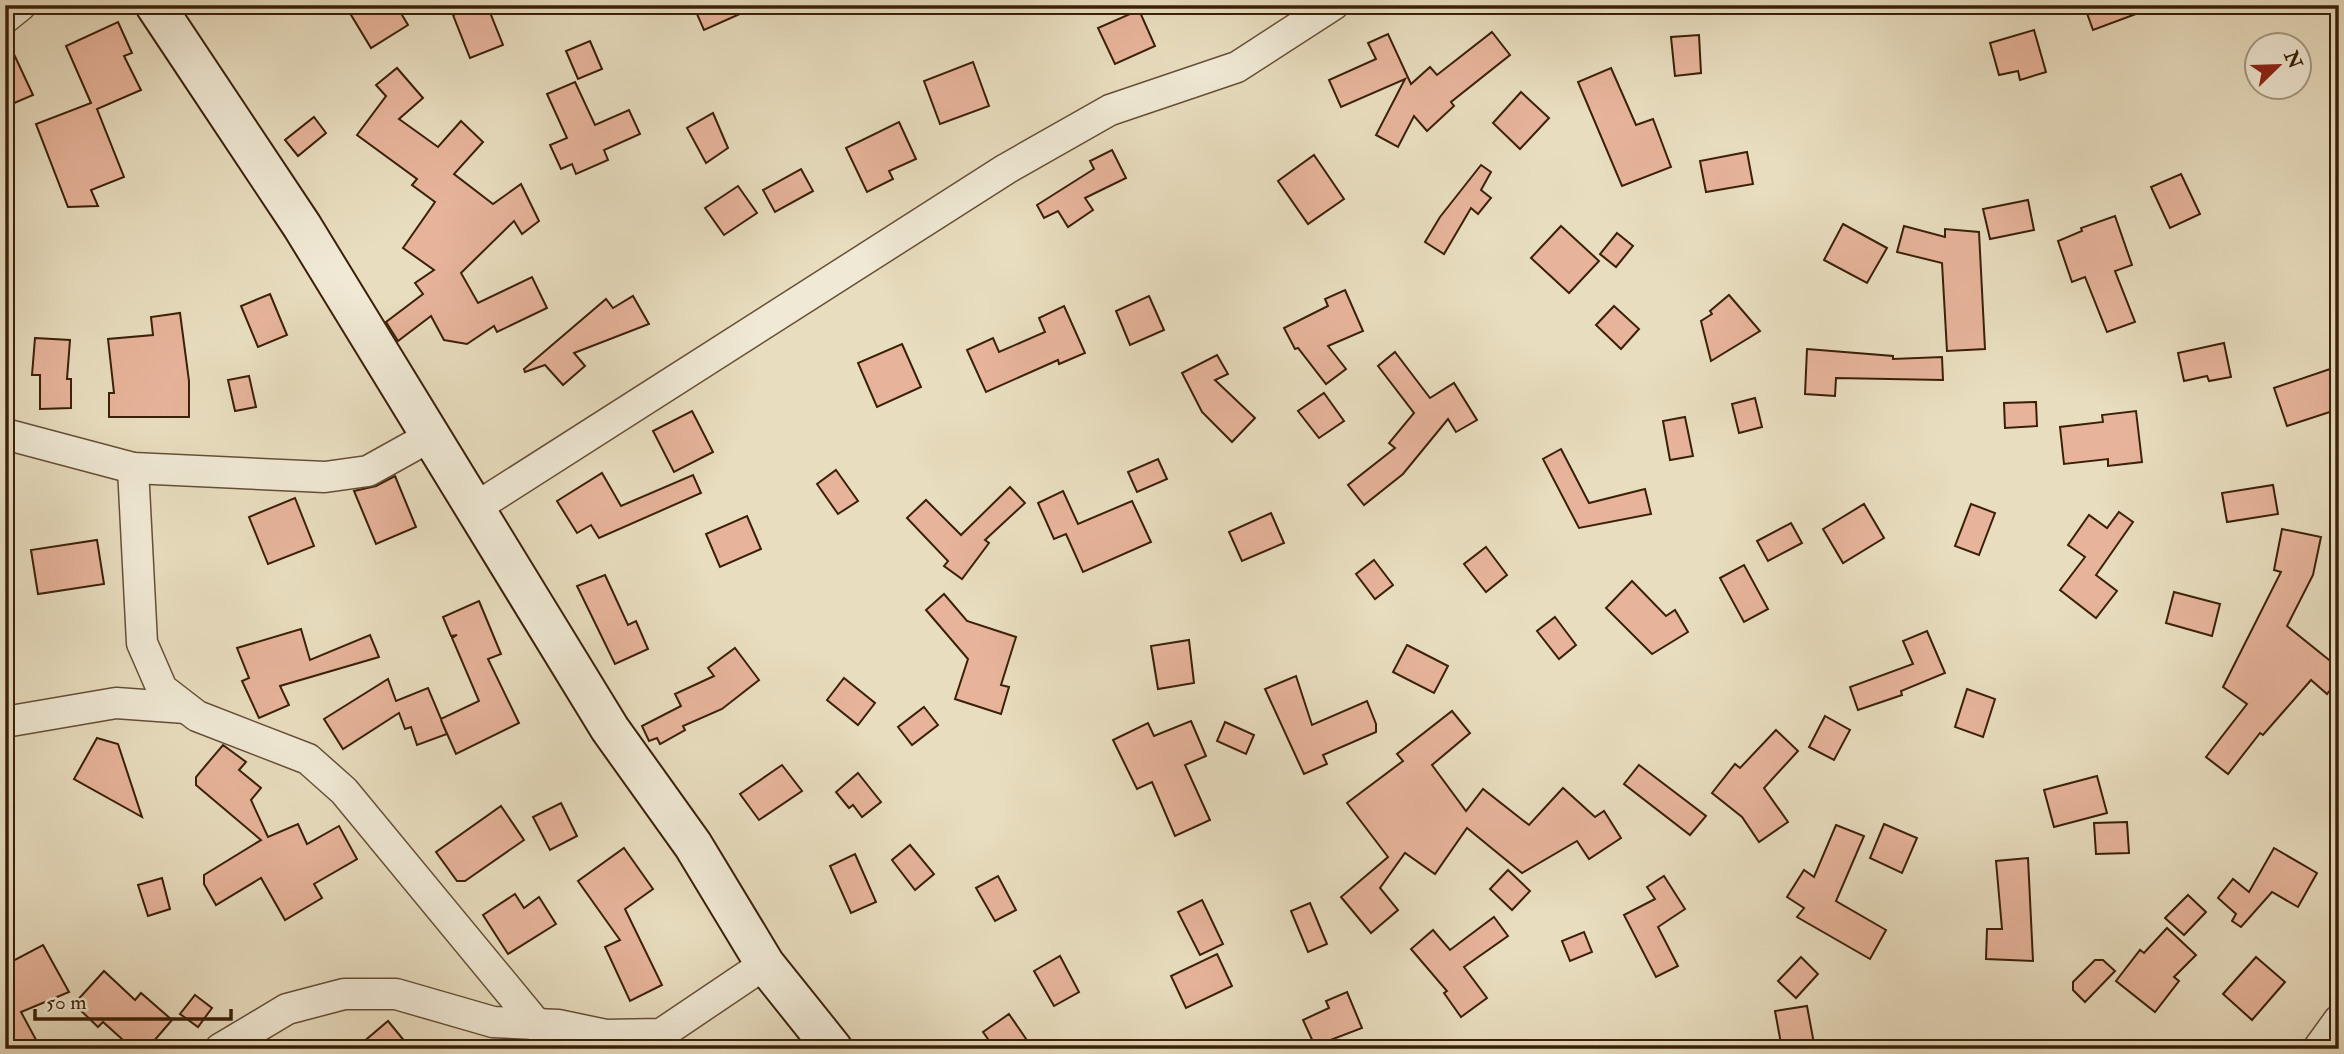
<svg xmlns="http://www.w3.org/2000/svg" width="2344" height="1054" viewBox="0 0 2344 1054" font-family="'IM FELL Double Pica',serif">
	<style>
		.building { fill: #e7b49b; stroke: #3b2008; stroke-width: 2 }
		.lines { fill: none; stroke-linecap: round; stroke-linejoin: round }
		.street-casing { stroke: #664f36; stroke-width: 33 }
		.secondary-casing { stroke: #3b2008; stroke-width: 42 }
		.street { stroke: #f0e9d5; stroke-width: 30 }
		.secondary { stroke: #f0e9d5; stroke-width: 38 }
	</style>
	<rect width="100%" height="100%" fill="#e8ddbf"/>
	<filter id="stains"><feTurbulence type="fractalNoise" baseFrequency=".00286" numOctaves="4"/><feColorMatrix values="0 0 0 0 .2 0 0 0 0 .09 0 0 0 0 .02 0 0 0 .5 -.17"/></filter>
	<radialGradient id="worn" r=".72"><stop offset=".6" stop-color="#630" stop-opacity="0"/><stop offset="1" stop-color="#630" stop-opacity=".3"/></radialGradient>
	<g class="building">
		<polygon points="345,5 396,5 408,25 371,48"/>
		<polygon points="476,5 487,5 503,45 470,58 453,15"/>
		<polygon points="693,5 760,5 704,30"/>
		<polygon points="2084,5 2152,5 2152,8 2093,30"/>
		<polygon points="1139,10 1155,46 1115,64 1098,28"/>
		<polygon points="118,22 132,53 124,56 141,90 97,109 124,177 91,190 98,206 68,207 36,124 91,103 66,46"/>
		<polygon points="2034,30 2046,72 2020,80 2018,71 1999,75 1990,43"/>
		<polygon points="1492,32 1510,55 1451,102 1454,106 1427,131 1414,116 1398,147 1376,135 1405,79 1341,107 1329,80 1376,59 1368,43 1388,34 1411,84 1430,67 1437,75"/>
		<polygon points="5,35 33,95 5,107"/>
		<polygon points="1699,35 1701,73 1675,76 1671,37"/>
		<polygon points="590,41 602,69 578,79 566,51"/>
		<polygon points="973,62 989,106 940,124 924,81"/>
		<polygon points="397,68 423,98 399,119 438,147 461,121 483,142 454,174 493,204 521,184 539,221 522,234 514,221 461,273 478,303 532,277 547,308 497,332 494,326 467,344 444,340 431,316 398,341 386,322 423,294 415,283 434,270 403,248 435,202 412,185 417,179 357,135 386,96 376,85"/>
		<polygon points="1611,68 1636,125 1653,119 1671,167 1622,186 1578,82"/>
		<polygon points="575,82 595,125 629,110 640,134 604,150 608,160 576,174 572,164 561,169 550,145 567,138 547,94"/>
		<polygon points="1521,92 1549,118 1520,149 1493,123"/>
		<polygon points="713,113 728,148 706,163 687,128"/>
		<polygon points="314,117 326,133 298,156 285,140"/>
		<polygon points="899,122 916,159 889,171 893,179 867,192 846,148"/>
		<polygon points="1112,150 1126,178 1085,198 1093,210 1068,227 1058,211 1044,218 1037,205 1094,169 1090,161"/>
		<polygon points="1747,152 1753,184 1706,192 1700,161"/>
		<polygon points="1314,155 1344,199 1308,224 1278,181"/>
		<polygon points="1481,165 1491,172 1481,190 1491,198 1478,214 1471,208 1444,254 1425,242 1440,217"/>
		<polygon points="801,169 813,191 775,212 763,190"/>
		<polygon points="2181,174 2200,214 2170,228 2151,187"/>
		<polygon points="738,186 757,213 724,235 705,208"/>
		<polygon points="2028,200 2034,230 1990,239 1983,209"/>
		<polygon points="2115,216 2132,265 2115,271 2135,322 2107,332 2085,277 2072,282 2058,241 2082,231 2081,228"/>
		<polygon points="1843,224 1887,248 1867,283 1824,260"/>
		<polygon points="1561,226 1599,261 1569,293 1531,258"/>
		<polygon points="1904,226 1945,237 1945,229 1979,232 1985,349 1947,351 1942,263 1897,252"/>
		<polygon points="1617,233 1633,246 1616,267 1600,254"/>
		<polygon points="1345,290 1363,331 1328,346 1346,369 1326,384 1298,348 1295,349 1284,328 1328,306 1325,299"/>
		<polygon points="270,294 287,335 258,347 241,306"/>
		<polygon points="1729,295 1760,331 1711,361 1701,321 1712,314 1710,311"/>
		<polygon points="633,296 649,324 574,353 585,366 563,385 545,365 525,372 524,369 606,299 613,308"/>
		<polygon points="1149,296 1164,330 1130,345 1116,311"/>
		<polygon points="1064,306 1085,353 1059,364 1058,360 986,392 967,350 993,338 999,352 1045,332 1039,318"/>
		<polygon points="1614,306 1639,329 1621,349 1596,325"/>
		<polygon points="180,313 189,381 189,417 109,417 109,393 114,393 108,339 153,335 151,317"/>
		<polygon points="35,338 70,340 67,379 71,379 71,408 40,409 40,375 32,375"/>
		<polygon points="2224,343 2231,377 2209,381 2207,376 2184,381 2178,353"/>
		<polygon points="902,344 921,387 877,407 858,363"/>
		<polygon points="1807,349 1893,356 1893,359 1942,357 1943,380 1836,378 1835,396 1805,394"/>
		<polygon points="1395,352 1430,398 1454,383 1477,420 1456,432 1448,419 1403,474 1364,505 1348,485 1395,448 1389,443 1414,413 1378,366"/>
		<polygon points="1217,355 1228,374 1215,380 1255,418 1232,442 1202,412 1182,373"/>
		<polygon points="2339,366 2339,409 2287,426 2274,388"/>
		<polygon points="249,376 256,407 235,411 228,380"/>
		<polygon points="1324,393 1344,421 1319,438 1298,411"/>
		<polygon points="1755,398 1762,427 1739,433 1732,404"/>
		<polygon points="2036,402 2037,426 2005,428 2004,403"/>
		<polygon points="692,411 713,452 674,472 653,431"/>
		<polygon points="2136,411 2142,462 2108,466 2108,459 2064,464 2060,427 2103,422 2102,415"/>
		<polygon points="1685,417 1693,456 1670,460 1663,421"/>
		<polygon points="1561,449 1589,503 1645,489 1651,514 1579,528 1543,459"/>
		<polygon points="1158,459 1167,479 1137,492 1128,472"/>
		<polygon points="836,470 858,501 838,514 817,484"/>
		<polygon points="602,473 621,506 693,475 701,493 599,538 591,525 577,533 557,501"/>
		<polygon points="395,476 416,527 376,544 354,491 376,486"/>
		<polygon points="2273,485 2278,514 2227,522 2222,493"/>
		<polygon points="1010,487 1025,503 985,540 989,543 962,579 944,566 948,561 907,518 926,500 961,535"/>
		<polygon points="1063,491 1078,524 1132,501 1151,542 1083,572 1066,534 1054,539 1038,503"/>
		<polygon points="295,498 314,546 268,564 249,517"/>
		<polygon points="1864,504 1884,538 1843,563 1823,529"/>
		<polygon points="1971,504 1995,513 1979,555 1955,546"/>
		<polygon points="2119,512 2133,522 2096,575 2117,591 2096,618 2060,590 2085,557 2068,545 2089,515 2107,528"/>
		<polygon points="1271,513 1284,543 1242,561 1229,532"/>
		<polygon points="747,516 761,549 720,567 706,534"/>
		<polygon points="1791,523 1802,543 1768,561 1757,541"/>
		<polygon points="2282,529 2321,537 2313,575 2287,626 2339,668 2339,679 2327,694 2311,680 2263,735 2260,733 2228,774 2206,757 2247,704 2223,687 2281,572 2274,570"/>
		<polygon points="97,540 104,584 38,594 31,550"/>
		<polygon points="1486,547 1507,575 1486,592 1464,564"/>
		<polygon points="1374,560 1393,585 1375,599 1356,574"/>
		<polygon points="1744,565 1768,609 1744,622 1720,578"/>
		<polygon points="605,575 628,625 636,621 648,649 615,664 577,586"/>
		<polygon points="1632,581 1666,616 1675,610 1688,632 1652,654 1606,608"/>
		<polygon points="2174,592 2220,604 2212,636 2166,623"/>
		<polygon points="944,594 967,621 1016,637 1001,685 1009,687 1001,714 955,699 968,659 926,610"/>
		<polygon points="479,601 501,654 488,659 519,723 456,754 441,720 447,734 417,745 411,727 405,729 399,713 343,749 324,719 388,679 396,701 428,688 441,719 479,701 452,638 457,635 451,636 443,617"/>
		<polygon points="1555,617 1576,645 1559,659 1537,631"/>
		<polygon points="301,629 310,660 370,635 379,657 280,686 289,705 259,718 242,681 249,678 237,648"/>
		<polygon points="1927,631 1945,673 1901,691 1902,695 1858,710 1850,687 1913,664 1903,641"/>
		<polygon points="1189,640 1194,683 1158,689 1151,646"/>
		<polygon points="1407,645 1448,666 1434,693 1393,672"/>
		<polygon points="735,648 759,680 722,709 683,726 685,730 660,744 657,738 649,741 642,726 681,706 675,694 714,676 708,668"/>
		<polygon points="1296,676 1312,725 1367,701 1376,724 1376,732 1323,755 1327,764 1304,774 1265,689"/>
		<polygon points="844,678 875,703 858,725 827,700"/>
		<polygon points="1967,689 1995,699 1983,737 1955,727"/>
		<polygon points="924,707 938,725 912,745 898,727"/>
		<polygon points="1452,711 1470,733 1432,765 1466,811 1483,789 1529,825 1563,788 1595,817 1604,811 1621,838 1589,859 1577,841 1522,873 1467,828 1435,874 1405,853 1380,888 1398,910 1371,933 1341,897 1388,857 1347,803 1403,761 1397,754"/>
		<polygon points="1825,716 1850,730 1834,760 1809,747"/>
		<polygon points="1191,721 1206,756 1185,765 1210,820 1175,836 1152,782 1137,789 1113,740 1148,723 1154,736"/>
		<polygon points="1225,722 1254,735 1246,754 1217,741"/>
		<polygon points="1776,730 1798,751 1764,788 1788,822 1759,842 1742,817 1712,793 1735,764 1740,768"/>
		<polygon points="97,738 118,744 142,817 74,779"/>
		<polygon points="223,745 246,762 239,770 261,788 251,800 268,837 298,824 307,844 339,826 357,859 314,884 322,898 285,920 261,878 216,905 204,884 204,875 261,840 196,785 196,777"/>
		<polygon points="782,765 802,791 759,820 740,794"/>
		<polygon points="1639,765 1706,816 1690,835 1624,784"/>
		<polygon points="858,773 881,802 862,817 853,805 849,808 836,792"/>
		<polygon points="2097,776 2107,813 2054,827 2044,790"/>
		<polygon points="561,803 577,836 550,850 533,817"/>
		<polygon points="501,806 524,840 465,881 457,881 436,852"/>
		<polygon points="2127,822 2129,853 2096,854 2094,823"/>
		<polygon points="1884,824 1917,838 1902,873 1870,858"/>
		<polygon points="1836,825 1864,836 1836,901 1886,930 1870,959 1797,917 1804,908 1787,897 1804,870 1814,877"/>
		<polygon points="910,845 934,874 915,890 892,860"/>
		<polygon points="624,848 653,889 625,909 662,985 630,1001 605,947 620,940 578,881"/>
		<polygon points="2274,848 2317,873 2298,907 2272,892 2241,927 2232,921 2236,914 2218,898 2233,879 2249,892"/>
		<polygon points="855,854 876,902 851,913 830,866"/>
		<polygon points="2028,858 2033,961 1986,959 1987,929 2002,929 1996,861"/>
		<polygon points="1508,870 1530,891 1512,910 1490,889"/>
		<polygon points="998,876 1016,910 995,921 976,888"/>
		<polygon points="1664,876 1685,909 1658,927 1678,966 1656,977 1624,915 1655,899 1647,887"/>
		<polygon points="162,878 170,909 148,916 138,885"/>
		<polygon points="515,894 524,908 539,897 556,924 508,954 483,915"/>
		<polygon points="2188,895 2206,912 2184,935 2165,918"/>
		<polygon points="1202,900 1223,944 1200,955 1178,912"/>
		<polygon points="1310,903 1327,944 1308,952 1291,911"/>
		<polygon points="1494,917 1508,936 1464,967 1487,998 1461,1017 1444,993 1447,991 1411,949 1433,930 1450,950"/>
		<polygon points="2167,928 2196,955 2174,977 2179,981 2155,1012 2116,981 2140,950 2144,953"/>
		<polygon points="1584,932 1592,952 1570,961 1562,941"/>
		<polygon points="43,945 69,992 21,1012 41,1049 12,1049 5,1036 5,965"/>
		<polygon points="1217,954 1232,986 1186,1008 1171,976"/>
		<polygon points="1060,956 1079,992 1054,1006 1034,971"/>
		<polygon points="1801,957 1818,974 1796,998 1778,981"/>
		<polygon points="2256,957 2285,982 2252,1020 2223,994"/>
		<polygon points="2095,960 2103,960 2115,971 2085,1002 2073,990 2073,982"/>
		<polygon points="104,971 135,1000 141,993 172,1020 147,1049 133,1049 103,1022 98,1027 74,1004"/>
		<polygon points="1347,992 1362,1028 1315,1046 1303,1020 1329,1008 1326,1001"/>
		<polygon points="195,995 212,1008 198,1027 180,1014"/>
		<polygon points="1807,1006 1815,1049 1782,1049 1775,1011"/>
		<polygon points="1009,1014 1033,1049 995,1049 983,1032"/>
		<polygon points="388,1021 411,1049 355,1049"/>
	</g>
	<g class="lines">
		<g class="street-casing">
			<g id="street">
				<polyline points="5,18 21,5"/>
				<polyline points="5,434 133,468 325,477 368,471 431,436"/>
				<polyline points="133,468 142,643 162,689 197,716 308,759 344,791 557,1049"/>
				<polyline points="475,508 1006,169 1110,110 1237,67 1333,5"/>
				<polyline points="5,722 116,703 186,708"/>
				<polyline points="220,1049 287,1009 344,994 396,994 493,1022 558,1025 606,1035 661,1034 765,964"/>
				<polyline points="2318,1049 2339,1020"/>
			</g>
		</g>
		<g class="secondary-casing">
			<polyline id="secondary" points="155,5 302,226 610,729 693,845 765,964 833,1049"/>
		</g>
		<use href="#street" class="street"/>
		<use href="#secondary" class="secondary"/>
	</g>
	<rect width="2344" height="1054" fill="none" stroke="#e8ddbf" stroke-width="28"/>
	<rect x="7" y="7" width="2330" height="1040" fill="none" stroke="#3b2008" stroke-width="3.5"/>
	<rect x="14" y="14" width="2316" height="1026" fill="none" stroke="#3b2008" stroke-width="2"/>
	<g transform="translate(2278 66) rotate(67)"><circle r="33" fill="#f0e9d5" stroke="#a89983" stroke-width="2"/>
	<path d="M0-5L12 26L0 18L-12 26Z" fill="#8f2418"/>
	<text y="-10" font-size="19" font-weight="bold" text-anchor="middle" fill="#3b2008">N</text>
	</g>
	<path d="M35 1009v10h196v-10" fill="none" stroke="#3b2008" stroke-width="3.5"/>
	<text x="46" y="1009" font-size="21" fill="#3b2008" stroke="#f0e9d5" stroke-width="5" paint-order="stroke">50 m</text>
	<rect width="100%" height="100%" filter="url(#stains)"/>
	<rect width="100%" height="100%" fill="url(#worn)"/>
</svg>
